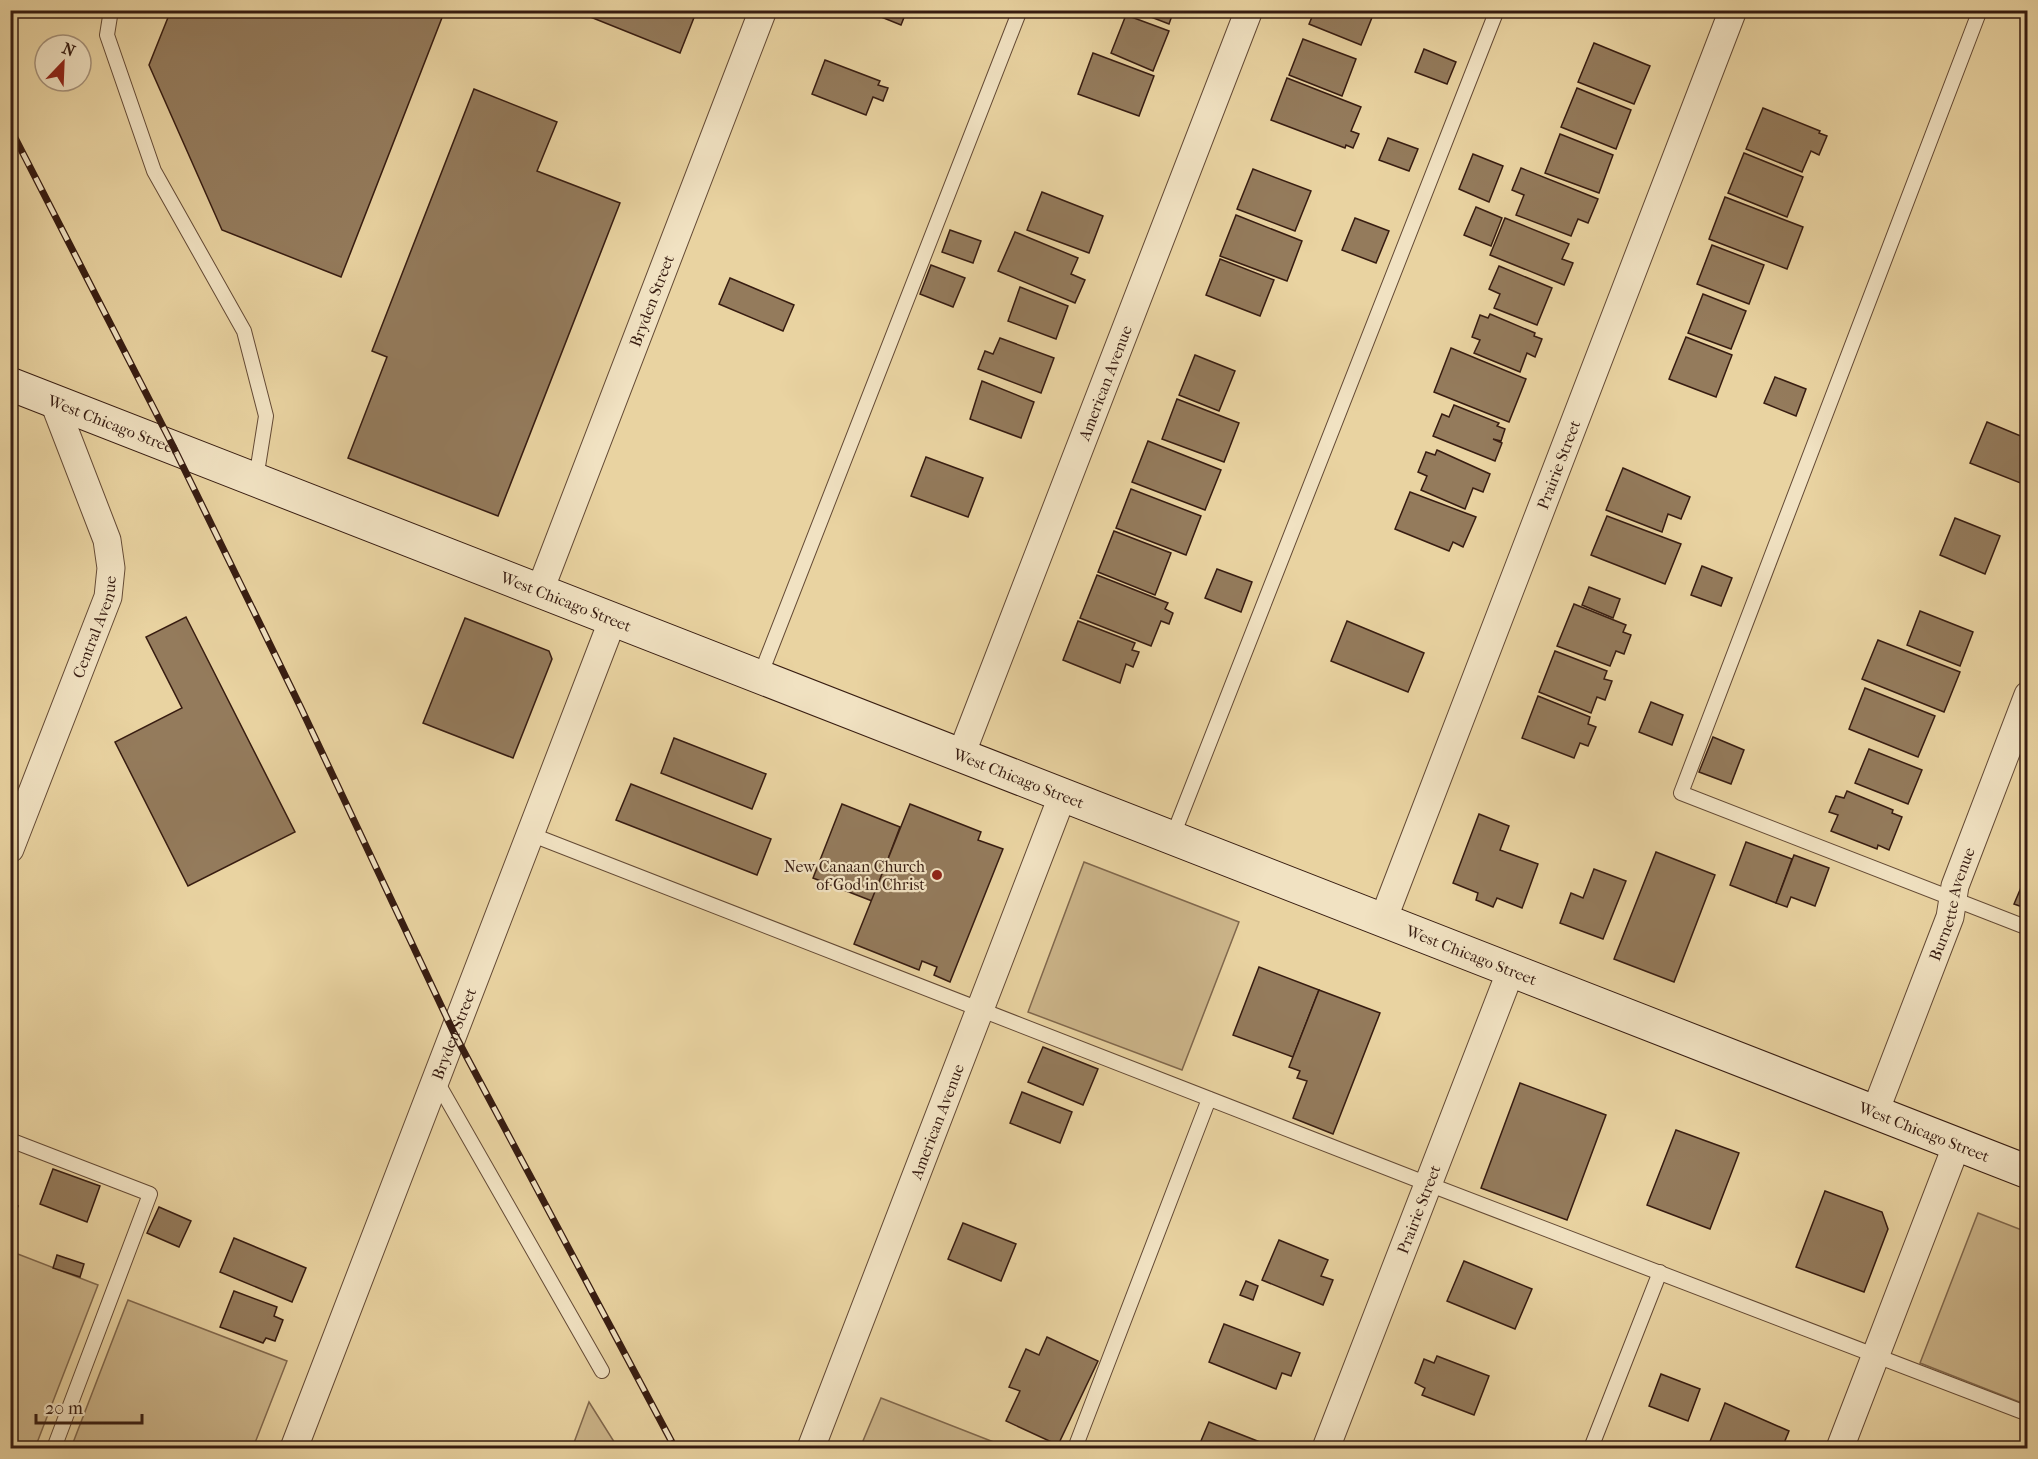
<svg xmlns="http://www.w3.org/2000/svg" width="2038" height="1459" viewBox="0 0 2038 1459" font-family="'IM FELL French Canon',serif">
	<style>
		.green { fill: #cbb489; stroke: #81684d; stroke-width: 1.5 }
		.building { fill: #947b5c; stroke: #371c11; stroke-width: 1.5 }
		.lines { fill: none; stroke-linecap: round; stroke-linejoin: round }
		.lane-casing { stroke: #644a35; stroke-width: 16 }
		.street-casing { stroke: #644a35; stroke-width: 29 }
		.secondary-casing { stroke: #371c11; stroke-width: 35 }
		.lane { stroke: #f1e2c2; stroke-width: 14 }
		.street { stroke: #f1e2c2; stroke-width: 27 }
		.secondary { stroke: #f1e2c2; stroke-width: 33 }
		.rail-casing { stroke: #371c11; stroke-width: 7 }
		.rail { stroke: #f1e2c2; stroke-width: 4.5; stroke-dasharray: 14; stroke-linecap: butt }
		.poi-dot { fill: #8f2418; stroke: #f1e2c2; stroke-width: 2 }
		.labels { text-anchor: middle; stroke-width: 4.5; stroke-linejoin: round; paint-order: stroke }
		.street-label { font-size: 16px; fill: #371c11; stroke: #f1e2c2 }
		.poi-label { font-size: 16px; fill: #371c11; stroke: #f1e2c2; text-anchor: end }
	</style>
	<rect width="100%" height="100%" fill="#e9d3a1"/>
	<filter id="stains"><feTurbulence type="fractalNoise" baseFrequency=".00333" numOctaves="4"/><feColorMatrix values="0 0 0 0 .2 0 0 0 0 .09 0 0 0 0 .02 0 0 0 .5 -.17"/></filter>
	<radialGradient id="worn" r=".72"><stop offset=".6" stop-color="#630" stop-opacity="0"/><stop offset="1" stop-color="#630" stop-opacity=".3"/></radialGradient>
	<g class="green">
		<polygon points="1084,862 1239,922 1182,1070 1028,1012"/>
		<polygon points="1978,1213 2027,1232 2027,1405 1920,1363"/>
		<polygon points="10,1251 98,1285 35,1448 11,1448"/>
		<polygon points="128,1300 287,1361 253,1448 71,1448"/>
		<polygon points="881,1398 1009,1448 860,1448"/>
		<polygon points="589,1402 618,1448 572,1448"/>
	</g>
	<g class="building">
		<polygon points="171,10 445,10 341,277 222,230 149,65"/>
		<polygon points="573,10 697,10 680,53"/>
		<polygon points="864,10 907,10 901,25"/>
		<polygon points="1133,10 1174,10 1169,24"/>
		<polygon points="1315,10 1375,10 1361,45 1309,24"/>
		<polygon points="1126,15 1169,31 1153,71 1111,53"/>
		<polygon points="1303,39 1356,59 1342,96 1289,75"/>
		<polygon points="1594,43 1650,66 1634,104 1578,82"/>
		<polygon points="1424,49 1456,62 1447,84 1415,72"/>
		<polygon points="1093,53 1154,76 1139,116 1078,94"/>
		<polygon points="825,60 880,81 878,85 888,88 883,101 873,97 866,115 812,94"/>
		<polygon points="1287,78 1361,107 1351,131 1359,134 1353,148 1346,145 1345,148 1271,120"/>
		<polygon points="1577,88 1631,110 1616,149 1561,127"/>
		<polygon points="474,89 557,122 537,171 620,203 498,516 348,458 387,357 372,351"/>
		<polygon points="1763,108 1820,131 1819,133 1827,136 1819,155 1811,151 1802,172 1746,149"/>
		<polygon points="1560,134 1613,155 1599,193 1545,173"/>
		<polygon points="1388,138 1418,149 1409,171 1379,160"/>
		<polygon points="1744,153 1803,177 1787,217 1728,193"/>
		<polygon points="1473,154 1503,166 1489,202 1459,189"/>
		<polygon points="1521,168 1598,199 1588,223 1578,219 1571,236 1516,215 1524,195 1512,190"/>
		<polygon points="1253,169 1311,191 1295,231 1237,209"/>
		<polygon points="1042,192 1103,216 1089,253 1027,230"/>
		<polygon points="1725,197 1803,227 1787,269 1709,239"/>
		<polygon points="1476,207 1502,218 1491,246 1464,235"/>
		<polygon points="1236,215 1302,241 1287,281 1220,256"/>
		<polygon points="1355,218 1389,231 1376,263 1342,250"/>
		<polygon points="1505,218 1569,244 1562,259 1573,263 1564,285 1490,255"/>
		<polygon points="950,230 981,241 973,263 942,252"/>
		<polygon points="1015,232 1078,258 1071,274 1085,280 1075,303 998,271"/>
		<polygon points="1712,245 1764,265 1749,304 1697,284"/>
		<polygon points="1220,259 1274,280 1260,316 1206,295"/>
		<polygon points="931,265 965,278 953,307 920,294"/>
		<polygon points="1499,266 1552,288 1537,325 1494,308 1500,294 1489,289"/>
		<polygon points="730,278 794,305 783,331 719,304"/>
		<polygon points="1020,287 1068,306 1056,339 1008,321"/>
		<polygon points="1703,294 1746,311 1731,349 1688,333"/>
		<polygon points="1490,314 1535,333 1534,336 1542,339 1535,357 1527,353 1520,372 1474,353 1480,340 1472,337 1480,315 1488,318"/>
		<polygon points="1686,337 1732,355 1716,397 1669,379"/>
		<polygon points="1000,338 1054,358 1041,393 978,369 985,351 993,354"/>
		<polygon points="1451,348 1526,379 1509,422 1434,392"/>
		<polygon points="1195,355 1235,371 1219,411 1179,395"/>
		<polygon points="1775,377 1806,389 1796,416 1764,403"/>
		<polygon points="982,381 1034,402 1021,438 970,419"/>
		<polygon points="1177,399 1239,423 1224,462 1162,439"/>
		<polygon points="1454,405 1499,423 1497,426 1505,429 1501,441 1493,439 1502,443 1495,461 1433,436 1442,414 1449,417"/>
		<polygon points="1987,422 2028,439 2028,486 1970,463"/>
		<polygon points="1148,441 1221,470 1205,510 1132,482"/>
		<polygon points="1437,450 1490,474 1483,492 1473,488 1465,509 1421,490 1427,476 1418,472 1426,452 1435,455"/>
		<polygon points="926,457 983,478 968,517 911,496"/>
		<polygon points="1623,468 1690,497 1681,519 1668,514 1662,532 1606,510"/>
		<polygon points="1131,489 1201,516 1186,555 1116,528"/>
		<polygon points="1410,492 1476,517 1463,547 1453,542 1449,551 1395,529"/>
		<polygon points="1607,516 1681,544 1665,584 1591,555"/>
		<polygon points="1955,518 2000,536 1985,574 1940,555"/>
		<polygon points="1114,531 1171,553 1155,595 1098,572"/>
		<polygon points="1702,566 1732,578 1721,606 1691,595"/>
		<polygon points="1217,569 1252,582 1241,612 1205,598"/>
		<polygon points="1097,575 1168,603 1165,609 1173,613 1169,624 1161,621 1151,646 1080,618"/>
		<polygon points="1589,587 1620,599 1613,618 1582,605"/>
		<polygon points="1574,604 1626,625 1623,632 1631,635 1624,654 1616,651 1610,666 1557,646"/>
		<polygon points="1920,611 1973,632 1960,666 1907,645"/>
		<polygon points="186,617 295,832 188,886 115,742 182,708 146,637"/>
		<polygon points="465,618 549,651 552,659 513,758 423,723"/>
		<polygon points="1078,621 1135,643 1132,650 1139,652 1133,667 1126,664 1120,683 1063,660"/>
		<polygon points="1347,621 1424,653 1408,692 1331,661"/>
		<polygon points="1878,640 1960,672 1944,712 1862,679"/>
		<polygon points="1555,651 1607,671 1604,679 1612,681 1605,700 1597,697 1591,713 1539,692"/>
		<polygon points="1865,688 1935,716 1918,757 1849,729"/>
		<polygon points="1538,696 1590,717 1588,724 1596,727 1588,746 1580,743 1574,758 1522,738"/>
		<polygon points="1651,702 1683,715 1672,745 1639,732"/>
		<polygon points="1713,737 1744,750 1731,784 1699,772"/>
		<polygon points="674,738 766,774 752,809 661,773"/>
		<polygon points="1869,749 1922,770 1908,804 1855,783"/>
		<polygon points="631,784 771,839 757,875 616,820"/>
		<polygon points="1847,791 1893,810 1892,813 1902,817 1889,850 1878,845 1877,849 1831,831 1838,815 1829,812 1836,796 1844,798"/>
		<polygon points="842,804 900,827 872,901 813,878"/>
		<polygon points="910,804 981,832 978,840 1003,849 950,982 934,975 937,967 922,961 919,970 854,944"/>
		<polygon points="1479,814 1509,826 1500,850 1538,864 1522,908 1497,898 1493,907 1476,900 1478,893 1453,883"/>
		<polygon points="1746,842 1792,859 1776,903 1730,885"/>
		<polygon points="1656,852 1715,875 1674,982 1614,959"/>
		<polygon points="1794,855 1829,868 1815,906 1791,897 1787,907 1776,903"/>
		<polygon points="1594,869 1626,881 1603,939 1560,923 1571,893 1583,898"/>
		<polygon points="2028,871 2028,909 2014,904"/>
		<polygon points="1259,967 1319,990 1293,1057 1233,1035"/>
		<polygon points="1319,990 1380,1013 1333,1134 1293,1118 1307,1081 1297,1078 1300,1071 1289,1067"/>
		<polygon points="1043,1047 1098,1069 1083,1105 1028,1082"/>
		<polygon points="1520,1083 1606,1115 1567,1220 1481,1188"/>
		<polygon points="1022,1092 1072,1112 1060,1143 1010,1123"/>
		<polygon points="1676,1130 1739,1153 1710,1229 1647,1205"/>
		<polygon points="53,1169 100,1186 87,1222 40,1204"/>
		<polygon points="1825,1191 1882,1212 1888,1229 1864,1292 1796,1267"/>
		<polygon points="10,1203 18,1206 10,1227"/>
		<polygon points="159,1207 191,1221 179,1247 147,1233"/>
		<polygon points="963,1223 1016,1244 1001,1281 948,1259"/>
		<polygon points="234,1238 306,1268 292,1302 220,1272"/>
		<polygon points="1279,1240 1328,1260 1321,1276 1333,1280 1323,1305 1262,1280"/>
		<polygon points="57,1255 84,1264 80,1277 53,1268"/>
		<polygon points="1464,1261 1532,1289 1515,1329 1447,1301"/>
		<polygon points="1246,1281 1258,1286 1253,1300 1240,1295"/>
		<polygon points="234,1291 277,1307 274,1316 283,1320 275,1341 266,1338 263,1343 220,1327"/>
		<polygon points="1224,1324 1300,1353 1291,1376 1282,1373 1276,1389 1209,1362"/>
		<polygon points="1047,1337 1098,1361 1058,1445 1006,1421 1020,1391 1009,1387 1026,1349 1039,1355"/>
		<polygon points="1437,1356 1489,1376 1474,1415 1422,1395 1425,1388 1415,1383 1424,1359 1434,1363"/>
		<polygon points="1661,1374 1700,1389 1688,1421 1649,1406"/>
		<polygon points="1725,1403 1789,1431 1782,1448 1721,1448 1709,1444"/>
		<polygon points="1209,1422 1265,1444 1263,1448 1198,1448"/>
		<polygon points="1395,1442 1410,1448 1392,1448"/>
		<polygon points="1695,1443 1708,1448 1692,1448"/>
	</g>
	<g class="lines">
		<g class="lane-casing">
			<g id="lane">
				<polyline points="111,10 107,35 154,171 244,331 266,416 256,479"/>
				<polyline points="1980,10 1681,793 2028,928"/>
				<polyline points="760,676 1020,10"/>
				<polyline points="530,834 1428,1184 2028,1414"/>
				<polyline points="1172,838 1497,10"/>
				<polyline points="436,1080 602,1371"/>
				<polyline points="10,1140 150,1194 54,1448"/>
				<polyline points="1075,1448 1209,1099"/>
				<polyline points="1591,1448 1660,1272"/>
			</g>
		</g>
		<g class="street-casing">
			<g id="street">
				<path id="s1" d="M540,590L763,10"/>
				<path id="s2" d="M961,755L1249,10"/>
				<path id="s3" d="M10,849L108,597L111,568L107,540L53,400"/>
				<path id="s4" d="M1383,920L1733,10"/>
				<path id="s5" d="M1875,1112L1950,917L1955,886L2028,695"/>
				<path id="s6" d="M294,1448L613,619"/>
				<path id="s7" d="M811,1448L1063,794"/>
				<path id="s8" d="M1326,1448L1511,970"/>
				<polyline points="1840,1448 1957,1144"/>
			</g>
		</g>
		<g class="secondary-casing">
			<g id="secondary">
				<path id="s9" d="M10,384L2028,1172"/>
			</g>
		</g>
		<use href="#lane" class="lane"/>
		<use href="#street" class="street"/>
		<use href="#secondary" class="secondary"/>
		<g class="rail-casing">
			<polyline id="rail" points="10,128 173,446 301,708 454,1033 675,1448"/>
		</g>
		<use href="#rail" class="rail"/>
	</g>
	<circle class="poi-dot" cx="937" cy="875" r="6"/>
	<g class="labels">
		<g class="street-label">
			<text dy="6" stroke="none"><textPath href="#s1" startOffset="310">Bryden Street</textPath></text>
			<text dy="6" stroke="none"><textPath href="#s2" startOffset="399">American Avenue</textPath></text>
			<text dy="6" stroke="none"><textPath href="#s9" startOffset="111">West Chicago Street</textPath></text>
			<text dy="6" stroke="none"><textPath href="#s4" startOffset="488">Prairie Street</textPath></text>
			<text dy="6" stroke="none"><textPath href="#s9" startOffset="597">West Chicago Street</textPath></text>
			<text dy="6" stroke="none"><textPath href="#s3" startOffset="238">Central Avenue</textPath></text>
			<text dy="6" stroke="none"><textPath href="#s9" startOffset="1083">West Chicago Street</textPath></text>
			<text dy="6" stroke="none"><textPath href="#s5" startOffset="222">Burnette Avenue</textPath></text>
			<text dy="6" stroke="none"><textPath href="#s9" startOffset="1569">West Chicago Street</textPath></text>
			<text dy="6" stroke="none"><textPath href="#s6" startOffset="444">Bryden Street</textPath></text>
			<text dy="6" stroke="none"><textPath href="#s7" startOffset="350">American Avenue</textPath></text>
			<text dy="6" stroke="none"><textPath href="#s9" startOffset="2055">West Chicago Street</textPath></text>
			<text dy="6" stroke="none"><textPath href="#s8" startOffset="256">Prairie Street</textPath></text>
		</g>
		<g class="poi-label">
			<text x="925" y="872">New Canaan Church<tspan x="925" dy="18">of God in Christ</tspan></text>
		</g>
	</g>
	<rect width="2038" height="1459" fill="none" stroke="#e9d3a1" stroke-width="36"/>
	<rect x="12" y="12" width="2014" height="1435" fill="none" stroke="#371c11" stroke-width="3"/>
	<rect x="18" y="18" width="2002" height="1423" fill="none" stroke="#371c11" stroke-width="1.5"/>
	<g transform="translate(63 63) rotate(23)"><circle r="28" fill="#f1e2c2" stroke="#a7937b" stroke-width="1.5"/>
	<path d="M0-4.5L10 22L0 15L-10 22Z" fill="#8f2418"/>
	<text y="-9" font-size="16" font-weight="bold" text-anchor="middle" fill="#371c11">N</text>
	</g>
	<path d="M36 1414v9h106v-9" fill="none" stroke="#371c11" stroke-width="3"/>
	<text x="45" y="1414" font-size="18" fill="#371c11" stroke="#f1e2c2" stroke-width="4.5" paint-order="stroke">20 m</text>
	<rect width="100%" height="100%" filter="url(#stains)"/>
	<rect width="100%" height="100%" fill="url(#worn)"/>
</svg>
